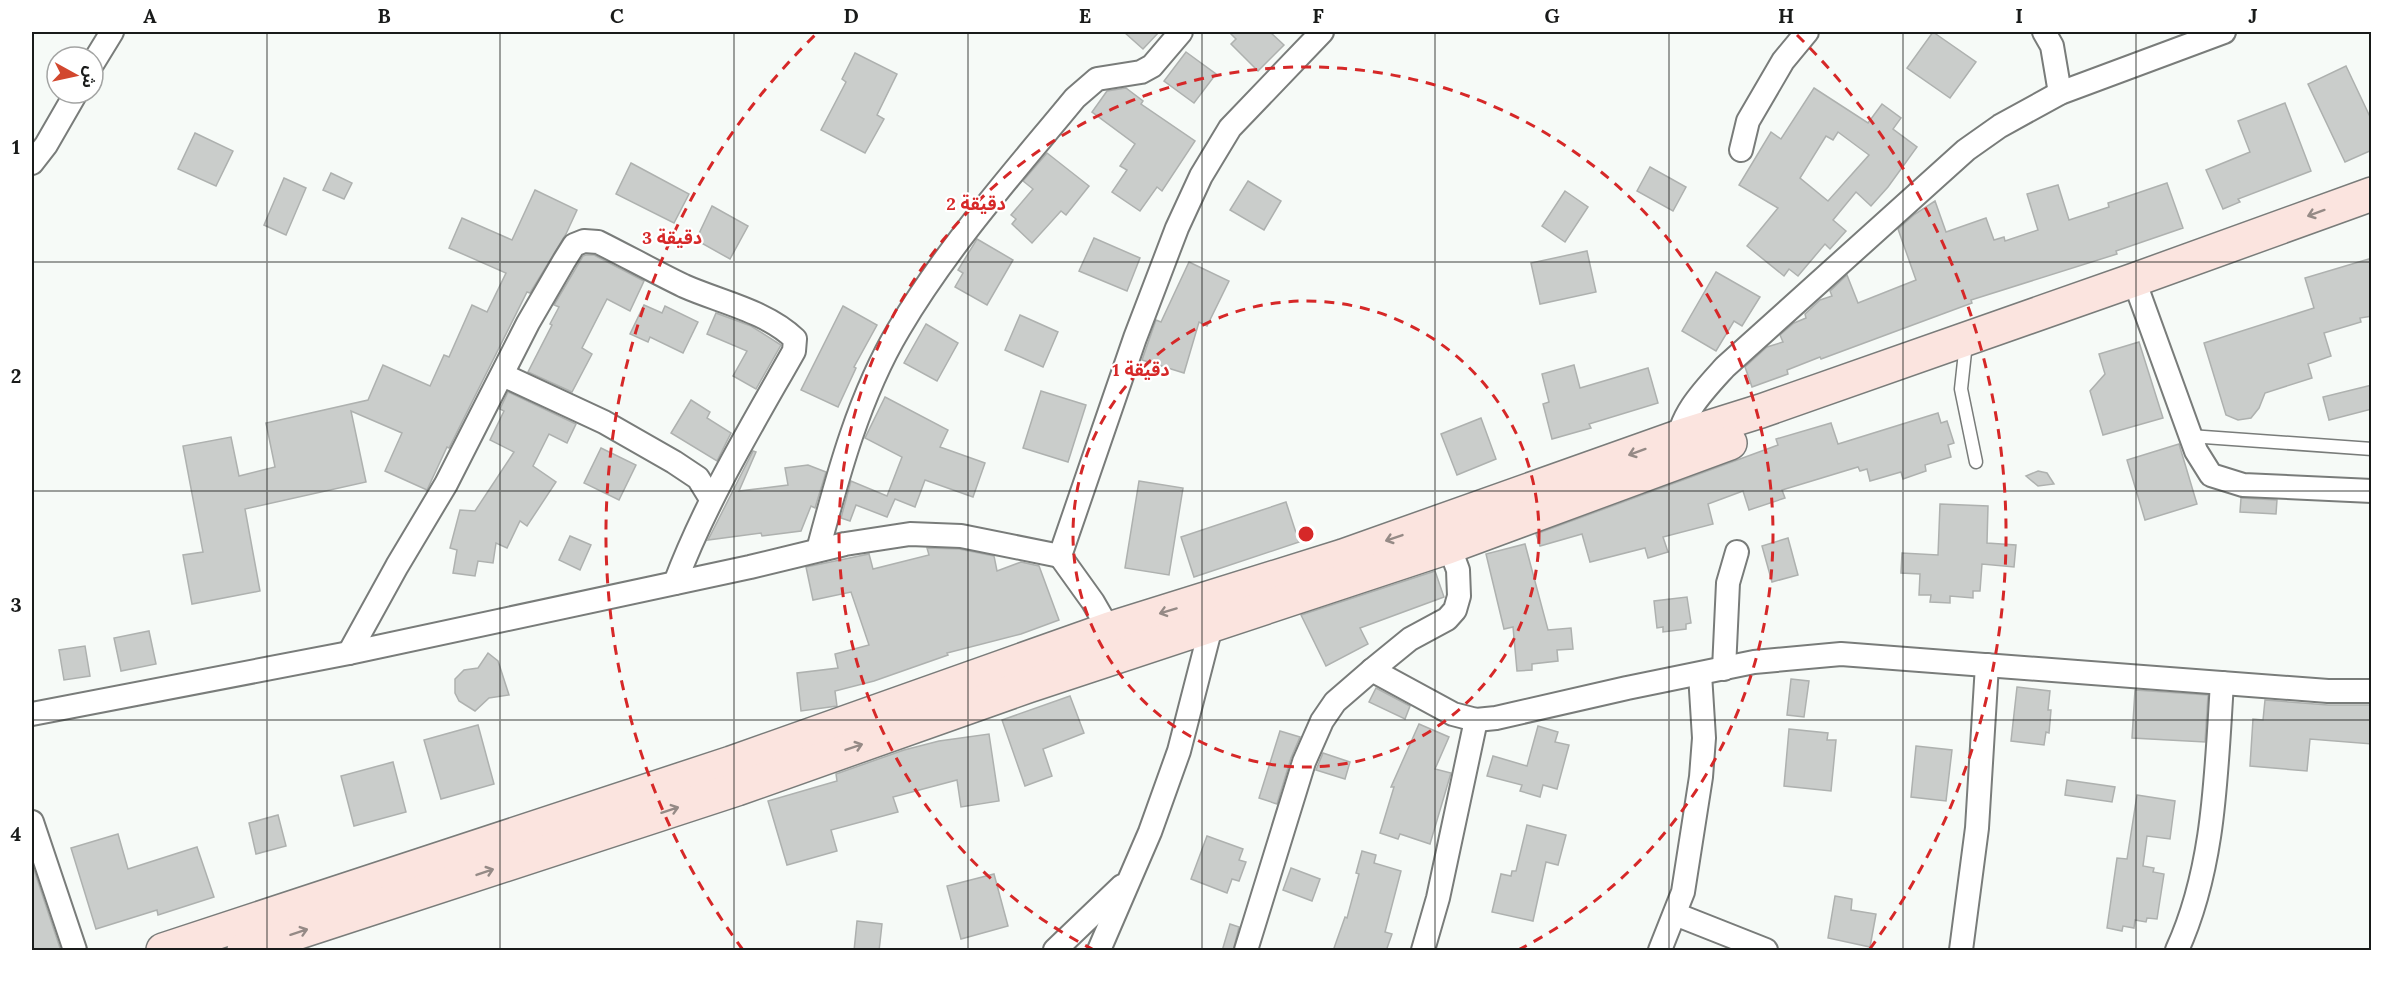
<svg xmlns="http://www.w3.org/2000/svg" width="2403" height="982" viewBox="0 0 2403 982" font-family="Lora,'Noto Sans Arabic',serif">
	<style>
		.building { fill: #cacdcb; stroke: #aeb1af; stroke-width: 1.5; fill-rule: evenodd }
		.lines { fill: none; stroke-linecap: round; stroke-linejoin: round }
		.service-casing { stroke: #797c7a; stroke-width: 15 }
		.minor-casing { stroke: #797c7a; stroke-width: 26 }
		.secondary-casing { stroke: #797c7a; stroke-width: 36 }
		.service { stroke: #fff; stroke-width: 12 }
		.minor { stroke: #fff; stroke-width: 22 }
		.secondary { stroke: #fbe4df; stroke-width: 33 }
		.oneway { stroke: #958a86 }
		.grid { fill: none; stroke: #191b1a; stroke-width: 1.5; stroke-opacity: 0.55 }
		.ring { fill: none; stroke: #d62828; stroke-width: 3; stroke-dasharray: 10 8 }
		.centre { fill: #d62828; stroke: #fff; stroke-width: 3 }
		.ring-label { font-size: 18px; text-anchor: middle; font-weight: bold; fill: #d62828; stroke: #fff; stroke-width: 4.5; stroke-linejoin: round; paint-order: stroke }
		.neatline { fill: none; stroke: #191b1a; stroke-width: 2 }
		.grid-label { font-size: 20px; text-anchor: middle; font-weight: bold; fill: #191b1a }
	</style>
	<rect width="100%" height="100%" fill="#f6faf7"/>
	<g class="building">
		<polygon points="1124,32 1159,32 1143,49"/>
		<polygon points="1229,32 1270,32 1284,45 1258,71 1231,44 1236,39"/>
		<polygon points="1933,32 1976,62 1950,98 1907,68"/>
		<polygon points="1186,52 1216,74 1194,103 1164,81"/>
		<polygon points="855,53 897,74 877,115 884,119 865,153 821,130 846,82 842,79"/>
		<polygon points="2346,66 2372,121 2372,150 2345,162 2308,84"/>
		<polygon points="1126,88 1143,101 1141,104 1195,141 1162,191 1157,187 1140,211 1112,192 1127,170 1120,166 1135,144 1092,112 1107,91"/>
		<path d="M1814,88L1868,123L1882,104L1901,118L1893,129L1917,147L1888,187L1871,206L1856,192L1833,220L1846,231L1830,249L1825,244L1798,276L1789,269L1784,276L1747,246L1778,208L1739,185L1771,132L1781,139ZM1838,132L1869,155L1828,201L1800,178L1826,136L1833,140Z"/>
		<polygon points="2285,103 2311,171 2238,199 2240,202 2223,209 2206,170 2250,152 2238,121"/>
		<polygon points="195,133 233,151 216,186 178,169"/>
		<polygon points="1047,153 1089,186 1066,215 1061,211 1032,243 1012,224 1016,219 1011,215 1033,189 1023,181"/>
		<polygon points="631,163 689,194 674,223 616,194"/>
		<polygon points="1650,167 1686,187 1673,211 1637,191"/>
		<polygon points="331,173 352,183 344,199 323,190"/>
		<polygon points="284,178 306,188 286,235 264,225"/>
		<polygon points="1248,181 1281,201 1264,230 1230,210"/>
		<polygon points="2167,183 2183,228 2116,251 2117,254 1971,300 1972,303 1821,359 1820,357 1787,370 1788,374 1752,387 1745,367 1767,347 1783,342 1780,335 1794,323 1806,318 1805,314 1820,300 1832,296 1830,291 1847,275 1858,303 1916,280 1898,229 1915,214 1935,201 1946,232 1986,218 1994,240 2004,237 2005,241 2038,230 2027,194 2058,185 2069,220 2109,207 2108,203"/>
		<polygon points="535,190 577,210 566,234 530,293 527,292 449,448 447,447 427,490 385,471 402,433 351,411 366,482 245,509 260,591 192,604 183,555 203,552 183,446 231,437 239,476 275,467 266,423 368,400 383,365 430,386 444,355 449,357 472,305 487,312 506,273 449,248 462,218 512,240"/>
		<polygon points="1565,191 1588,207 1565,242 1542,226"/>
		<polygon points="712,206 748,226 730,259 696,240"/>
		<polygon points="1094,238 1140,258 1127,291 1079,271"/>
		<polygon points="977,239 1013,260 987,305 955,287 963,273 958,270"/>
		<polygon points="1587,251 1596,292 1540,304 1531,263"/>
		<polygon points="586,255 594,255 644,281 630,311 607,299 582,348 592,354 572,392 528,372 552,325 550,324 559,307 554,305 583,256"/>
		<polygon points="2372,258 2372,316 2360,318 2361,322 2324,333 2331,356 2308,364 2312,378 2265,393 2259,408 2251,418 2238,420 2226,415 2204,343 2314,308 2305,278"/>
		<polygon points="1189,262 1229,281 1207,326 1199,322 1184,373 1142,360 1156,320 1161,322"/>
		<polygon points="1716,272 1760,297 1742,326 1734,321 1716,351 1682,331"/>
		<polygon points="644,305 662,313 665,306 698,322 683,353 650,337 648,342 630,334"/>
		<polygon points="843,306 877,325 854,367 856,368 838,407 801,390"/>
		<polygon points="716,313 751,326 781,345 756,389 733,376 747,351 707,334"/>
		<polygon points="1020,315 1058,332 1043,367 1005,350"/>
		<polygon points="926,324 958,343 937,381 904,363"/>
		<polygon points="2139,342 2163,418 2103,435 2090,391 2105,374 2099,354"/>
		<polygon points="1574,365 1580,388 1648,368 1658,403 1589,424 1591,428 1552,439 1543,404 1549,402 1542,374"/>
		<polygon points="2372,385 2372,409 2329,420 2323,397"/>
		<polygon points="1041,391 1086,405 1068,462 1023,448"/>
		<polygon points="508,392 576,424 567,443 549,434 533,466 556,482 527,526 520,521 507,548 496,543 493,563 478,561 475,576 453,573 457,550 450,548 460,510 475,511 514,452 490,440 504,411 500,409"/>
		<polygon points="885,397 948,430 940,447 985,463 973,497 925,480 915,507 895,499 887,517 856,505 850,521 841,518 851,481 887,496 902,457 865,438"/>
		<polygon points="691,400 710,412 707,418 731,433 717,461 671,433"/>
		<polygon points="1938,413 1941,423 1947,421 1954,443 1948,445 1951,457 1925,465 1926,471 1903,479 1901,472 1870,481 1867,469 1860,471 1858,467 1782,490 1785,498 1749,510 1743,491 1708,504 1713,524 1663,537 1668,552 1648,558 1645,548 1590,562 1582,534 1540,546 1536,534 1778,445 1776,439 1831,423 1838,444"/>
		<polygon points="1481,418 1496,459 1457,475 1441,434"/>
		<polygon points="2179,444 2197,504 2145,520 2127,460"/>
		<polygon points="601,448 636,465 619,500 584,483"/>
		<polygon points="753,451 756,452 739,491 788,485 785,468 808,465 826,472 815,508 811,506 801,531 762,536 761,533 708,540"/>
		<polygon points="2038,471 2047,473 2054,484 2038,486 2026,476"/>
		<polygon points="1139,481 1183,488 1169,575 1125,568"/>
		<polygon points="2241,498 2277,500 2276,514 2240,512"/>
		<polygon points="1286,502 1299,542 1194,577 1181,537"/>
		<polygon points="1940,504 1988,506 1987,543 2016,545 2014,567 1982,564 1980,591 1973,591 1973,598 1950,596 1950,603 1930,602 1931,595 1919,595 1920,574 1901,573 1902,553 1938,555"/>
		<polygon points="570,536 591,545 580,570 559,560"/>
		<polygon points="1788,538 1798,575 1772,582 1762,546"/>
		<polygon points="1525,544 1548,630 1571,628 1573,649 1557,650 1558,661 1532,664 1532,670 1517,671 1513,627 1504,629 1486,554"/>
		<polygon points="927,548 959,549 994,556 997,571 1021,562 1039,566 1059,620 1021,634 947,653 948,655 874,681 835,691 837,706 801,711 797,673 838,668 835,654 869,645 851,592 813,600 806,567 869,554 873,569 929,555"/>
		<polygon points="1435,571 1444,597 1360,628 1368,644 1326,666 1301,615"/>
		<polygon points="1687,597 1691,623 1686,624 1686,629 1663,632 1663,627 1657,628 1654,601"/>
		<polygon points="149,631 156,664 121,671 114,638"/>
		<polygon points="85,646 90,676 64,680 59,650"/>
		<polygon points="488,653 498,661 509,695 489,698 475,711 459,701 455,693 455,679 464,670 478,668"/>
		<polygon points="1791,679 1809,681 1804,717 1787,715"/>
		<polygon points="2017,687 2050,691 2048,710 2051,710 2049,733 2046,732 2044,745 2011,741"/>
		<polygon points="1376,688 1410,706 1405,719 1369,702"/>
		<polygon points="2135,690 2208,695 2205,742 2132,738"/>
		<polygon points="1070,696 1084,733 1043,749 1052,776 1025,786 1002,720"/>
		<polygon points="2265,700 2328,705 2372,705 2372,744 2310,739 2307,771 2250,766 2253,719 2263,720"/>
		<polygon points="1419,724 1449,737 1435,769 1451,773 1430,844 1400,834 1398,839 1380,833 1394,787 1391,787"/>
		<polygon points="478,725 494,784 441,799 424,740"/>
		<polygon points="1538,726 1558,732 1555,742 1569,745 1557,789 1543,785 1540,797 1520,791 1522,785 1487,776 1493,756 1527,766"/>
		<polygon points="1789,729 1828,733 1827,740 1836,740 1831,791 1784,786"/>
		<polygon points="1280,731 1300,737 1291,758 1277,804 1259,798"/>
		<polygon points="989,734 999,801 961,807 957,780 893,797 898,812 831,830 837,851 787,865 768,801 837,781 836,774 904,750 939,741"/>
		<polygon points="1916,746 1952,750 1946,801 1911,797"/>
		<polygon points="1323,753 1350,762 1345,779 1316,770"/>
		<polygon points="393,762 406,812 354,826 341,776"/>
		<polygon points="2067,780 2115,787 2112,802 2065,795"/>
		<polygon points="2137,795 2175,801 2170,839 2147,836 2143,866 2154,868 2153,872 2164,874 2157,919 2147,918 2146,922 2135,920 2134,928 2123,926 2122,931 2107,928 2117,858 2127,859"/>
		<polygon points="278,815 286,846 256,854 249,823"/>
		<polygon points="1527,825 1566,835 1558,865 1546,862 1533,921 1492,912 1501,874 1511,876 1512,871 1516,871"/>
		<polygon points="118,834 128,869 197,847 214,897 158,915 157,910 96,929 71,848"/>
		<polygon points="1207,836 1243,849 1239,860 1246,862 1239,881 1232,879 1227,893 1191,879"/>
		<polygon points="1362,851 1376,855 1374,863 1401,871 1385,932 1392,934 1386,951 1333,951 1345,917 1347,918 1359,874 1356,873"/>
		<polygon points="32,864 61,951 32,951"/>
		<polygon points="1291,868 1320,879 1312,901 1283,890"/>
		<polygon points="994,874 1008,926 961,939 947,886"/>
		<polygon points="1835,896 1852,899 1851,910 1876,914 1870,947 1828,938"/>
		<polygon points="857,921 882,924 879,951 854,951"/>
		<polygon points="1230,924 1239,927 1233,951 1222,951"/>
	</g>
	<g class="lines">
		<g class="service-casing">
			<g id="service">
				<polyline points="1966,343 1961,389 1976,462"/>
				<polyline points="2190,436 2372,449"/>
			</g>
		</g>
		<g class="minor-casing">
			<g id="minor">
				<polyline points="2044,32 2052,46 2060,93"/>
				<polyline points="93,63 112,32"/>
				<polyline points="1741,150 1748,121 1783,61 1807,32"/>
				<polyline points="32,163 46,145 76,93"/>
				<polyline points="2134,280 2196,451 2211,475 2243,485 2372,491"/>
				<polyline points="503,375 604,422 674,462 698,478 711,499"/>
				<path d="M1678,446C1678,416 1706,388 1725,367L1966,150L2000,126L2060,93L2224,32"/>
				<path d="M818,550C838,475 859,396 899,329C948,246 1014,172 1075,98L1097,79L1141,72L1152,66L1181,32"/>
				<polyline points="1116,642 1093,602 1060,556 1135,338 1177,228 1201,176 1230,128 1322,32"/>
				<path d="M349,653L397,566L446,484L528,323L564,261L574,245L584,241L598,242C626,256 655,272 684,286C720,302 766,311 795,339L794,351C751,427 706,501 675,583"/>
				<polyline points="1724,669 1728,583 1737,552"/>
				<polyline points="1372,670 1453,714 1476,720 1496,718 1627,688 1754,662 1841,654 2328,691 2372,691"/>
				<polyline points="32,714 349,653 750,567 845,544 910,534 961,536 1060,556"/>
				<polyline points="32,822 75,950"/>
				<polyline points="1675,914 1766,950"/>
				<polyline points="1055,950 1122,886"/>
				<polyline points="1099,950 1150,832 1179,751 1214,615"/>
				<polyline points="1246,950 1304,762 1322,721 1335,702 1372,670 1410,639 1447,619 1455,610 1459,596 1458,570 1445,535"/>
				<polyline points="1423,950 1438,898 1476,720"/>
				<polyline points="1660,950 1683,892 1701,777 1704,738 1700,674"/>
				<polyline points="1961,950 1977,828 1987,665"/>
				<path d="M2177,950C2215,867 2216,773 2222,683"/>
			</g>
		</g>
		<g class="secondary-casing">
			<g id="secondary">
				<polyline points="163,950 731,763 1109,629 1343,556 1678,437 1761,411 2134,280 2372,194"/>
				<polyline points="244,950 737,789 1028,686 1448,547 1730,443"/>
			</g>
		</g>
		<use href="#service" class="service"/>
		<use href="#minor" class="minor"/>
		<use href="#secondary" class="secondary"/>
	</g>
	<defs><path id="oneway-shaft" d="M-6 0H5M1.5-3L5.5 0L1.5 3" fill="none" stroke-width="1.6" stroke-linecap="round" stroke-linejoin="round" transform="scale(1.5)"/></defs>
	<g class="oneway">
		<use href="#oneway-shaft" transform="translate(2316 213) rotate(160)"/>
		<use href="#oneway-shaft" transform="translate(1637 452) rotate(160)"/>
		<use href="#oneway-shaft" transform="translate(1394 538) rotate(161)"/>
		<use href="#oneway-shaft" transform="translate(1168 611) rotate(163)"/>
		<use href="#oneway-shaft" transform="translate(854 747) rotate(-19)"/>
		<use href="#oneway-shaft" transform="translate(670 810) rotate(-18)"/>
		<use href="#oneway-shaft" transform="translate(485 872) rotate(-19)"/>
		<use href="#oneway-shaft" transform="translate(299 932) rotate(-18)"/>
	</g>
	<path class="grid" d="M267,32V950M500,32V950M734,32V950M968,32V950M1202,32V950M1435,32V950M1669,32V950M1903,32V950M2136,32V950M32,262H2372M32,491H2372M32,720H2372"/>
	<g class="ring">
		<circle cx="1306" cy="534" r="233"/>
		<path d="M1094 950A467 467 0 1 1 1518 950"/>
		<path d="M743 950A700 700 0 0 1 815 35M1797 35A700 700 0 0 1 1869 950"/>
	</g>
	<circle cx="1306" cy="534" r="9" class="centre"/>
	<g class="ring-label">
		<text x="976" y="210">2 دقيقة</text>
		<text x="672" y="244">3 دقيقة</text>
		<text x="1141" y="376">1 دقيقة</text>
	</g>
	<rect width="2403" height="982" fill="none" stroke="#ffffff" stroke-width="66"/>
	<g transform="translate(75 75) rotate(98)"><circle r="28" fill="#ffffff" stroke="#a3a4a3" stroke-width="1.5"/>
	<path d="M0-4.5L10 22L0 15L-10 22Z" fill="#d2472e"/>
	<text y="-9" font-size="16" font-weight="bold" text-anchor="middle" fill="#191b1a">ش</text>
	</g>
	<rect x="33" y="33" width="2337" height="916" class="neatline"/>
	<g class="grid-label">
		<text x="150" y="23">A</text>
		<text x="384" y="23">B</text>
		<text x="617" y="23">C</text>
		<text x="851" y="23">D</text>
		<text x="1085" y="23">E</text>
		<text x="1318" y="23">F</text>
		<text x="1552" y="23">G</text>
		<text x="1786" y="23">H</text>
		<text x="2019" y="23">I</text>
		<text x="2253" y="23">J</text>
		<text x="16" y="154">1</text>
		<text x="16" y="383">2</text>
		<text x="16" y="612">3</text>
		<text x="16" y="841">4</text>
	</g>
</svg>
